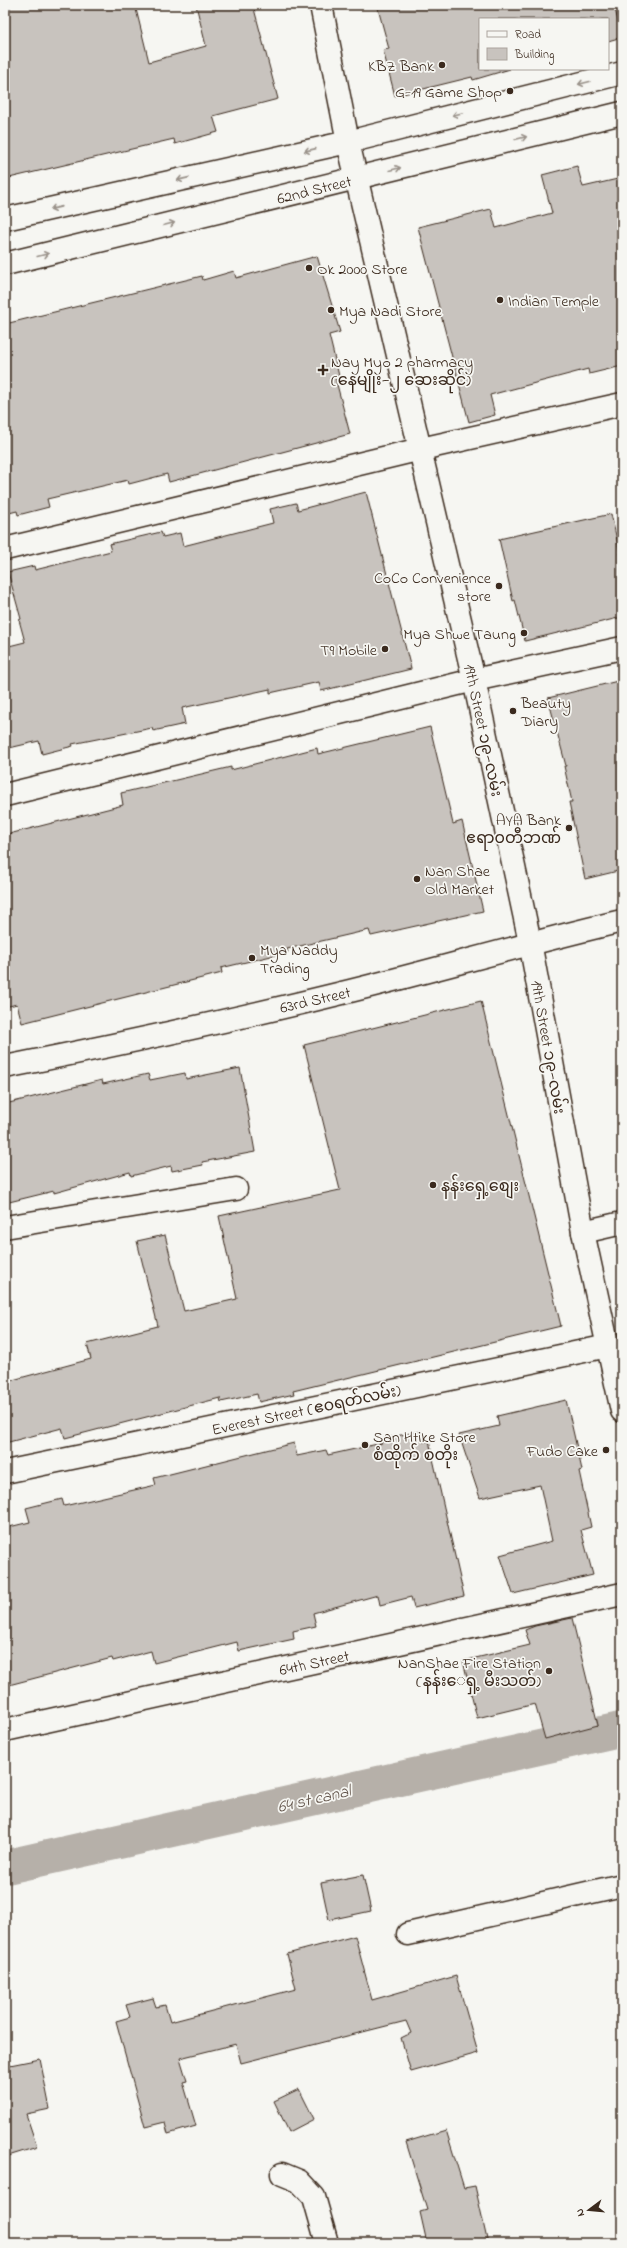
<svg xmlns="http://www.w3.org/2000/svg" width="627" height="2248" viewBox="0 0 627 2248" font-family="'Indie Flower','Noto Sans Myanmar',sans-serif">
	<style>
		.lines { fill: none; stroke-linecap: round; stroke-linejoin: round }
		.canal { stroke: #b6b0a9; stroke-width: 35 }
		.building { fill: #c8c3be; stroke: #3b2a1e }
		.street-casing { stroke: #3b2a1e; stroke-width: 25 }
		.secondary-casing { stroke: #3b2a1e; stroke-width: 25 }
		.street { stroke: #f6f6f2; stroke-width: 22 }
		.secondary { stroke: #f6f6f2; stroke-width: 22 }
		.oneway { stroke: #989088 }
		.poi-dot { fill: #3b2a1e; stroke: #f6f6f2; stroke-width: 1.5 }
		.labels { text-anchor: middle; stroke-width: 3.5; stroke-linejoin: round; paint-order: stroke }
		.poi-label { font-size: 16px; fill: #3b2a1e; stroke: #f6f6f2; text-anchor: start }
		.street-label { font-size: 16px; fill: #3b2a1e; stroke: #f6f6f2 }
		.water-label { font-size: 17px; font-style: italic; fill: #605248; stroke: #f6f6f2 }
	</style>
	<rect width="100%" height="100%" fill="#f6f6f2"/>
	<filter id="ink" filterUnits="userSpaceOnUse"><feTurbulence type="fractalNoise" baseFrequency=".025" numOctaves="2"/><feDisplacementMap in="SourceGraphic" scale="8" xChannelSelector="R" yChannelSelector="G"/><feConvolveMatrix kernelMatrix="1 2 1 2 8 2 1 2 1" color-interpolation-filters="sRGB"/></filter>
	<g filter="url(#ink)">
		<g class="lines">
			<polyline class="canal" points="5,1867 622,1729"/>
		</g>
		<g class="building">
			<polygon points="5,5 135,5 149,62 206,46 196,5 253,5 278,99 213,116 218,132 175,144 174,139 5,179"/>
			<polygon points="377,5 614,5 622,37 608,41 608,19 480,19 480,69 510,69 473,80 472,77 395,96 383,50 389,49"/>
			<polygon points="577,166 583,187 622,178 622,366 589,374 588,369 490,395 495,415 469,422 418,227 491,209 496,228 552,213 542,175"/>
			<polygon points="317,256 340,332 329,335 339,376 335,377 350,434 169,482 167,474 129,484 128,480 47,499 49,507 18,515 17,511 5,514 5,324 202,276 203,280 234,271 236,278"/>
			<polygon points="366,492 411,669 321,691 319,682 270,693 270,689 182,708 185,724 153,731 152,728 72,744 73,746 42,754 39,741 5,749 5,647 25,642 19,620 21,619 8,572 34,566 35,570 111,551 109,544 161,532 163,537 180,533 183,546 273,523 270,509 296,503 298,510"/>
			<polygon points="611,514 622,562 622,617 525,641 515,600 513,601 499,539"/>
			<polygon points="622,680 622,870 585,879 569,802 572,802 564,766 566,766 548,698"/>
			<polygon points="430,727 453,824 462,821 483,911 371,936 369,930 287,949 288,952 221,968 222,973 22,1023 17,1004 5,1007 5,835 123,805 121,793 231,767 231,770 317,748 318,754"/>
			<polygon points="481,1001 561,1326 293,1391 294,1394 259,1402 257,1394 221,1402 220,1398 65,1438 62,1428 5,1443 5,1382 91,1359 87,1344 158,1326 137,1241 165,1235 184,1311 237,1299 219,1216 340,1190 304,1045"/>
			<polygon points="240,1068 255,1152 202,1162 203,1165 172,1171 171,1166 131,1176 130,1172 54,1193 54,1191 5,1203 5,1104 102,1080 103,1084 148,1074 150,1080 185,1073 186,1079"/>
			<polygon points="566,1400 582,1470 579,1471 591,1527 581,1530 593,1575 513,1594 500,1555 552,1541 540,1485 480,1498 459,1435 499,1426 497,1416"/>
			<polygon points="421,1431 423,1442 429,1441 464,1596 414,1608 411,1597 380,1605 378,1595 313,1613 316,1626 293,1631 294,1639 239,1651 237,1642 154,1663 151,1651 113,1661 112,1658 5,1686 5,1528 30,1522 26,1508 62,1499 64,1506 156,1485 154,1478 294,1443 297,1456 326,1450 328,1455 382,1443 381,1439"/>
			<polygon points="572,1618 598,1725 545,1739 535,1704 477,1718 463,1661 530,1645 525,1630 535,1626"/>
			<polygon points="363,1875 371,1911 329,1920 321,1883"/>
			<polygon points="355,1936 372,2000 456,1976 478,2053 411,2072 401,2038 411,2033 406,2021 241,2063 236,2044 180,2058 187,2081 183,2082 196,2126 168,2134 165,2122 145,2127 116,2021 130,2017 126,2005 153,1998 156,2007 165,2005 170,2022 296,1989 287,1954"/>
			<polygon points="40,2059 50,2109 26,2114 37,2147 5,2157 5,2066"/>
			<polygon points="299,2089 314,2119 289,2132 274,2101"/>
			<polygon points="446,2130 464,2188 475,2186 488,2243 427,2243 420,2212 427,2210 406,2142"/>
		</g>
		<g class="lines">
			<g class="street-casing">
				<g id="street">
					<polyline points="5,549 421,449 622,404"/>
					<polyline points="5,795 474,680 622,648"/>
					<path d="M5,1067C116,1045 228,1021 338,994C433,971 527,943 622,921"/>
					<polyline points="5,1227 236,1189"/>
					<polyline points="583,1232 622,1223"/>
					<polyline points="5,1472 608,1346"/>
					<polyline points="5,1730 622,1594"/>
					<polyline points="408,1934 622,1885"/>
					<polyline points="282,2174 299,2181 314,2197 327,2243"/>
				</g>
			</g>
			<g class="secondary-casing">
				<g id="secondary">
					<polyline points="321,5 348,142 474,680 530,942 583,1232 622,1411"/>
					<polyline points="5,219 348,142 622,73"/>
					<polyline points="5,264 622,113"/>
				</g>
			</g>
			<use href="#street" class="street"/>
			<use href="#secondary" class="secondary"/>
		</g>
		<defs><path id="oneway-shaft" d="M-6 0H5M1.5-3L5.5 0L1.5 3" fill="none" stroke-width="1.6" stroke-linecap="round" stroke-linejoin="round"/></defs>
		<g class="oneway">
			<use href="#oneway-shaft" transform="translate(584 83) rotate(166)"/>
			<use href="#oneway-shaft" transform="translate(458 114) rotate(166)"/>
			<use href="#oneway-shaft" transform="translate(521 138) rotate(-14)"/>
			<use href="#oneway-shaft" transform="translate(310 150) rotate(167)"/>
			<use href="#oneway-shaft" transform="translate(395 169) rotate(-14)"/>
			<use href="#oneway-shaft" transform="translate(183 179) rotate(167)"/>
			<use href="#oneway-shaft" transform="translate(56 208) rotate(167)"/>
			<use href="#oneway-shaft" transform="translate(169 224) rotate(-14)"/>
			<use href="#oneway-shaft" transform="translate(43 255) rotate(-14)"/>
		</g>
	</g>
	<g class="poi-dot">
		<circle cx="442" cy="65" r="4"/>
		<circle cx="510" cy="91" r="4"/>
		<circle cx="309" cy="268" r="4"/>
		<circle cx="500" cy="300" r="4"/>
		<circle cx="331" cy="310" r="4"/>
		<path d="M321 364h4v4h4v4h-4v4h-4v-4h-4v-4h4z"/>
		<circle cx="499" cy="586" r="4"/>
		<circle cx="524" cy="633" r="4"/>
		<circle cx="385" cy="649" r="4"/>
		<circle cx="513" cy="711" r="4"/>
		<circle cx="569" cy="828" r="4"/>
		<circle cx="417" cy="879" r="4"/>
		<circle cx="252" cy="958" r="4"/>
		<circle cx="433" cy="1185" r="4"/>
		<circle cx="365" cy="1445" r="4"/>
		<circle cx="606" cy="1450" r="4"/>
		<circle cx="549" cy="1671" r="4"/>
	</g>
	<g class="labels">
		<g class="poi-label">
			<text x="434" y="71" text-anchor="end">KBZ Bank</text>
			<text x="502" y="97" text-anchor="end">G-19 Game Shop</text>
			<text x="317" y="274">Ok 2000 Store</text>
			<text x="508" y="306">Indian Temple</text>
			<text x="339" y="316">Mya Nadi Store</text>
			<text x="331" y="367">Nay Myo 2 pharmacy<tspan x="331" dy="18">(နေမျိုး−၂ ဆေးဆိုင်)</tspan></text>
			<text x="491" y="583" text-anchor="end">CoCo Convenience<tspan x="491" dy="18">store</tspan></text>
			<text x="516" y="639" text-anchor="end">Mya Shwe Taung</text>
			<text x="377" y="655" text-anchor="end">T9 Mobile</text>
			<text x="521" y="708">Beauty<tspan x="521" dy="18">Diary</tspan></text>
			<text x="561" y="825" text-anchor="end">AYA Bank<tspan x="561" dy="18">ဧရာ၀တီဘဏ်</tspan></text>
			<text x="425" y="876">Nan Shae<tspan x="425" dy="18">Old Market</tspan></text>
			<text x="260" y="955">Mya Naddy<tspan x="260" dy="18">Trading</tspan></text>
			<text x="441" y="1191">နန်းရှေ့စျေး</text>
			<text x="373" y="1442">San Htike Store<tspan x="373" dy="18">စံထိုက် စတိုး</tspan></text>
			<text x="598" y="1456" text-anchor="end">Fudo Cake</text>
			<text x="541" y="1668" text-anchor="end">NanShae Fire Station<tspan x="541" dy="18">(နန်းေရှ့ မီးသတ်)</tspan></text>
		</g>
		<g class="street-label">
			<text transform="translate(314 189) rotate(-14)" y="6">62nd Street</text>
			<text transform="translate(484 730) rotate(78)" y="6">19th Street ၁၉−လမ်း</text>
			<text transform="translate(315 999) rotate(-13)" y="6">63rd Street</text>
			<text transform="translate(549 1047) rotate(80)" y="6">19th Street ၁၉−လမ်း</text>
			<text transform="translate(306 1409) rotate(-12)" y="6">Everest Street (ဧ၀ရတ်လမ်း)</text>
			<text transform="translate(314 1662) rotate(-12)" y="6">64th Street</text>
		</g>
		<g class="water-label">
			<text transform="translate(314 1798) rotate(-13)" y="6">64 st canal</text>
		</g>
	</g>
	<rect width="627" height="2248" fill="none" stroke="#f6f6f2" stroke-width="20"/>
	<rect x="10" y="10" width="607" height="2228" fill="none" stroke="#3b2a1e" stroke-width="1.5" filter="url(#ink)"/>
	<rect x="479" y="18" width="130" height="52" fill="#f6f6f2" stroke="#aba49d"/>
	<rect x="487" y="31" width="20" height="6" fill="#f6f6f2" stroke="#aba49d"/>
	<text x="515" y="38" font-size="12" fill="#3b2a1e">Road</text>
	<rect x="487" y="48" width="20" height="12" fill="#c8c3be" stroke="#aba49d"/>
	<text x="515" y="58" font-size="12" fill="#3b2a1e">Building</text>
	<g transform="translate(589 2210) rotate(254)" stroke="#f6f6f2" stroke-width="3" paint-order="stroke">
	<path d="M0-3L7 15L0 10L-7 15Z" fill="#3b2a1e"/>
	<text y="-6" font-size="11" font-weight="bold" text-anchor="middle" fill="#3b2a1e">N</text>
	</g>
</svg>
